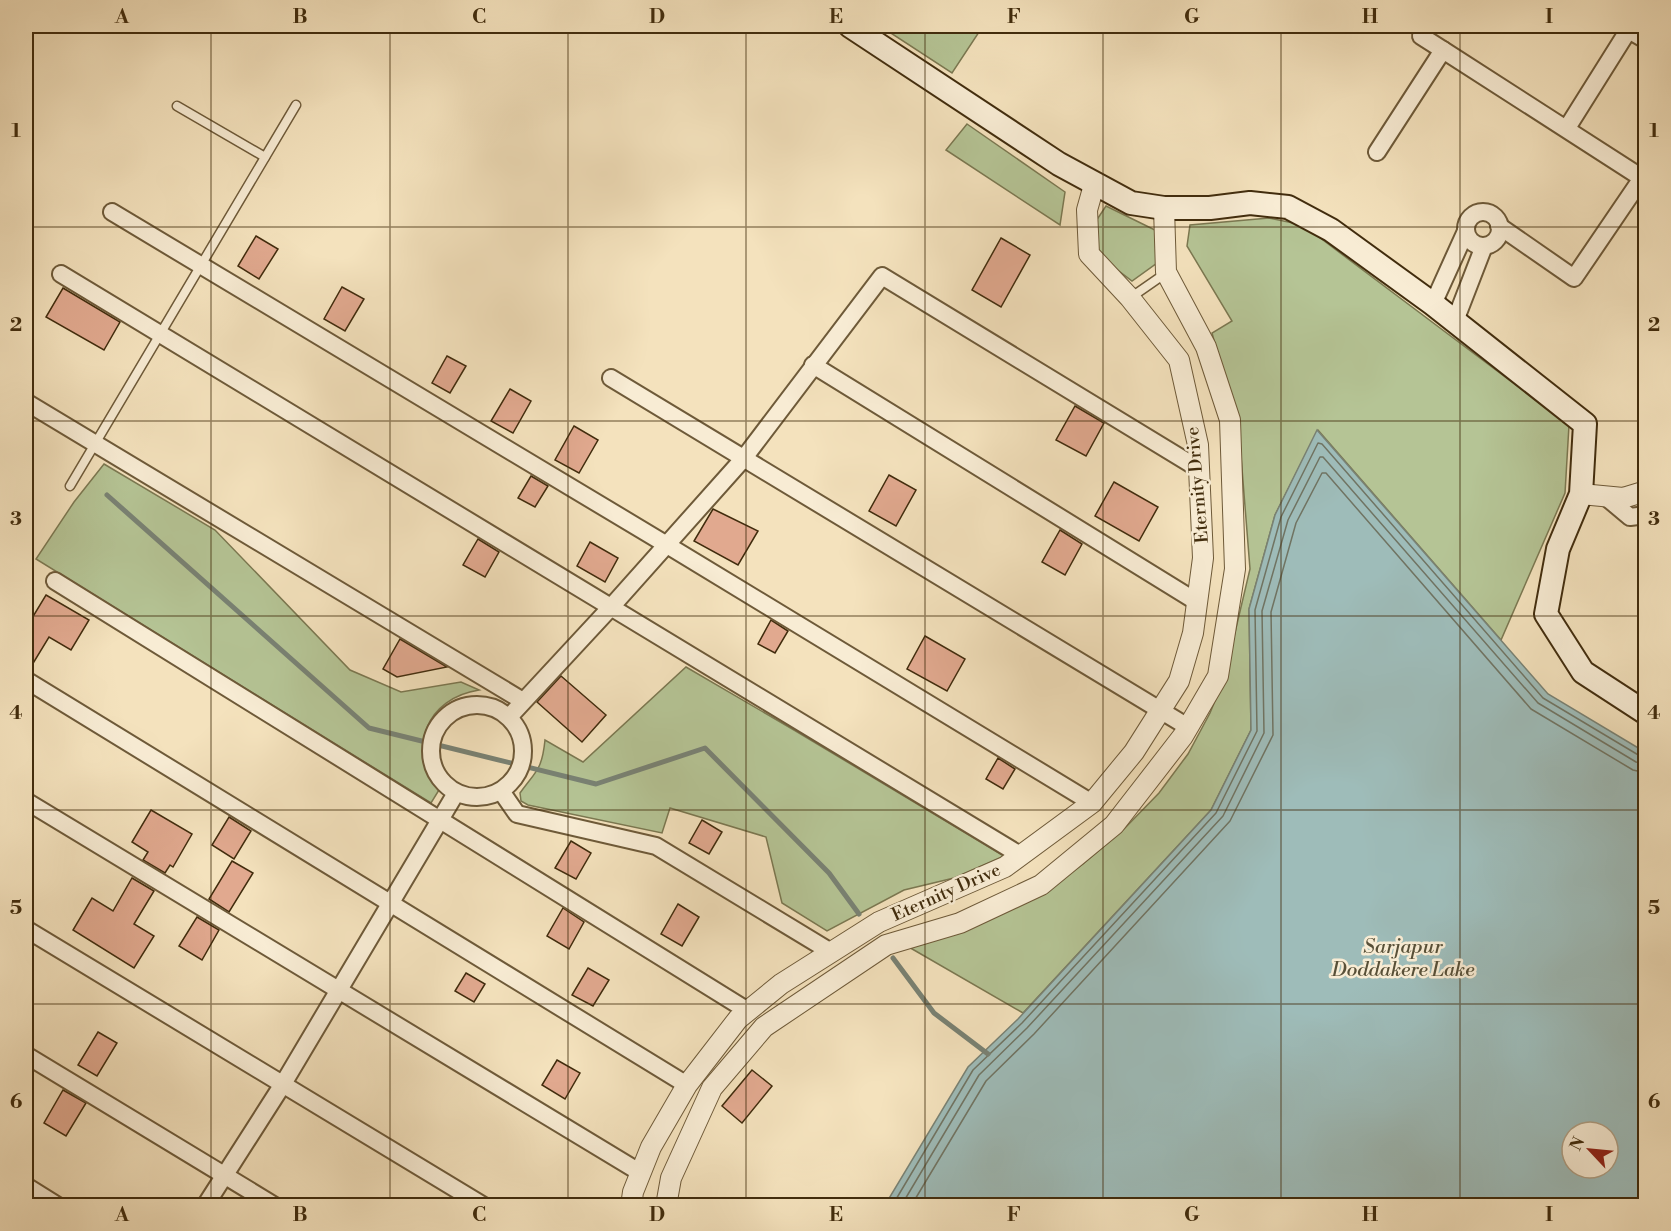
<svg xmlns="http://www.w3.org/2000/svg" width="1671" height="1231" viewBox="0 0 1671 1231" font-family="'Libre Bodoni',serif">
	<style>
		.green { fill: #b5c495; stroke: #7b7851; stroke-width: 1.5 }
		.water { fill: #9ebcb9; stroke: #798274; stroke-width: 1.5; fill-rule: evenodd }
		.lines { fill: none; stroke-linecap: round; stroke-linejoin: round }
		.shore { stroke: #707463; stroke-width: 1.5 }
		.stream { stroke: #798274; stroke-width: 5 }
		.building { fill: #e1a98f; stroke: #412c0d; stroke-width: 1.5 }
		.service-casing { stroke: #6e5a39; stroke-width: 11 }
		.minor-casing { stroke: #6e5a39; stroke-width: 20 }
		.tertiary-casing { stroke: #6e5a39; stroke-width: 22 }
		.secondary-casing { stroke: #412c0d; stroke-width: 26 }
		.service { stroke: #f8ecd4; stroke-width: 8 }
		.minor { stroke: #f8ecd4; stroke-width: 16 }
		.tertiary { stroke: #f8ecd4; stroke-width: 20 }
		.secondary { stroke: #f8ecd4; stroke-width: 22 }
		.grid { fill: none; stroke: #412c0d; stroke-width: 1.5; stroke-opacity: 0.55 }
		.labels { text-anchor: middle; stroke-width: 5; stroke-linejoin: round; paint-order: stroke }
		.street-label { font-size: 18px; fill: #412c0d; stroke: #f8ecd4 }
		.water-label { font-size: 20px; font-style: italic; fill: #585038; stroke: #f8ecd4 }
		.neatline { fill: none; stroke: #412c0d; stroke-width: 2 }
		.grid-label { font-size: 20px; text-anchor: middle; font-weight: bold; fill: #412c0d }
	</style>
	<rect width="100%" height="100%" fill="#f4e2bd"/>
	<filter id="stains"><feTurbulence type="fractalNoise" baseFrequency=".00333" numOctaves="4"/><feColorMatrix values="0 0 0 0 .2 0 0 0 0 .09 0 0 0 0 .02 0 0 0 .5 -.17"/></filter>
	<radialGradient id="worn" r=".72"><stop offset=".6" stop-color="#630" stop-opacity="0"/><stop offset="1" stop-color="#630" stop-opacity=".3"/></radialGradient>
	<g class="green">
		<polygon points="880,26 983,26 952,73"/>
		<polygon points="967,124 1065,192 1060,225 946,150"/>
		<polygon points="1106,206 1159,232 1157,263 1132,281 1098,255 1096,221"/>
		<polygon points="1269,218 1303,225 1569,425 1565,493 1501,640 1318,430 1275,515 1249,609 1251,730 1211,810 1023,1013 907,946 1060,880 1083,864 1124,829 1159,793 1188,754 1210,713 1219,691 1233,641 1250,569 1239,431 1212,333 1232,321 1187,246 1190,225"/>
		<path d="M104,464L215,530L350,670L401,692L461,682L479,690C427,698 406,748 439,790L431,803L36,559L74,502Z"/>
		<path d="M686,667L794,730L1004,856L954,878L904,890L827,931L782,903L766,837L670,808L662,833L528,805L521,801L520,793C536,771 542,770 545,740L583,762Z"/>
	</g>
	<path class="water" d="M1317,430L1548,694L1645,752V1205H885L968,1067L1018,1019L1211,810L1251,730L1249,609L1275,515ZM1572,1132H1608V1168H1572Z"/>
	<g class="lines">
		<g class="shore">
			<polyline points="892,1206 973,1070 1022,1023 1216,813 1257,731 1255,610 1281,517 1318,443 1322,444 1543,698 1640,756 1646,757"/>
			<polyline points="901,1206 979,1075 1027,1028 1223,816 1264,733 1262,611 1288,520 1320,457 1323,457 1538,703 1636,762 1646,764"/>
			<polyline points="911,1206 986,1081 1034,1034 1230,821 1273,735 1271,612 1296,523 1322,473 1326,473 1531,709 1633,770 1646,773"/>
		</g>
		<g class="stream">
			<polyline points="107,495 369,728 596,784 705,748 829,873 859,914"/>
			<polyline points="893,958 934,1013 988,1054"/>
		</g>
	</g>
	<g class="building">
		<polygon points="256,236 278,249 259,279 238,266"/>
		<polygon points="1001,238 1030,255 1001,307 972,290"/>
		<polygon points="342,287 364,299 345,331 324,319"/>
		<polygon points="63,288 120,322 104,350 46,317"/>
		<polygon points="447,356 466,366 450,393 432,383"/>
		<polygon points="510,389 531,401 513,433 491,421"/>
		<polygon points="1075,406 1104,423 1086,456 1056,440"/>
		<polygon points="574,426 598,440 579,473 555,460"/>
		<polygon points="889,475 916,490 896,526 869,511"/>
		<polygon points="531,476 548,486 535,507 518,498"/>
		<polygon points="1114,482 1158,507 1139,541 1095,516"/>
		<polygon points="713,509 758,531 738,565 694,541"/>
		<polygon points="1060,530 1082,544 1065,575 1042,562"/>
		<polygon points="478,539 499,552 485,577 463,565"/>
		<polygon points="590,542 618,558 605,582 577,566"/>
		<polygon points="46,595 89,620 71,650 49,637 29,670 26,670 26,628"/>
		<polygon points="771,620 788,631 775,653 758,644"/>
		<polygon points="925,636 965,659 947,691 907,669"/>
		<polygon points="400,639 447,667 397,677 383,669"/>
		<polygon points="561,676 606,715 582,742 537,702"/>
		<polygon points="998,758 1015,769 1003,789 986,779"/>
		<polygon points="151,810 192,834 173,867 170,865 165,873 143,860 148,852 132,842"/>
		<polygon points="229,817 251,831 234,859 212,845"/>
		<polygon points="702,820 722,832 709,854 689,843"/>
		<polygon points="571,841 591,853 576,879 555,868"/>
		<polygon points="232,861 253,873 229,912 209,899"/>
		<polygon points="132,878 154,891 134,924 154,936 134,968 73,930 92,898 113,911"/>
		<polygon points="678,904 699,917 682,946 661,934"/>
		<polygon points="563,908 584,922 569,949 547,936"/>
		<polygon points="197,917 219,930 202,960 179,946"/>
		<polygon points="588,968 609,980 593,1006 572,995"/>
		<polygon points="466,973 485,984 474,1002 455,991"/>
		<polygon points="98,1032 117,1043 97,1076 78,1065"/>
		<polygon points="557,1060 580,1073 565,1099 542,1085"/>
		<polygon points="752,1070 772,1086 742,1123 722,1106"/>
		<polygon points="63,1090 86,1103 66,1136 44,1123"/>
	</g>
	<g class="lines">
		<g class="service-casing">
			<g id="service">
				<polyline points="177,106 265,157"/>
				<polyline points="1130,298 1166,273"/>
				<polyline points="70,486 296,105"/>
			</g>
		</g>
		<g class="minor-casing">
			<g id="minor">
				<polyline points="1622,26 1646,40"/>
				<polyline points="1421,36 1443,50"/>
				<polyline points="1567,128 1631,26"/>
				<polyline points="1377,152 1443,50 1642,178 1574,278 1499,226"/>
				<polyline points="112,212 667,545 1092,803"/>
				<circle cx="1483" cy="229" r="17"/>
				<polyline points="61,274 1020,855"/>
				<polyline points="1433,304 1466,231"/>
				<polyline points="1455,321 1484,246"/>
				<polyline points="813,365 1197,602"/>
				<polyline points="611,378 1188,727"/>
				<polyline points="26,402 523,701"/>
				<polyline points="1606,497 1630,517 1646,515"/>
				<polyline points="55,581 748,1011"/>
				<polyline points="26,680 687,1085"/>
				<circle cx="477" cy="751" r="46"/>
				<polyline points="509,717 612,606 744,458 882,276 1199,469"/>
				<polyline points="501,791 517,814 656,846 831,952"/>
				<polyline points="26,801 641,1173"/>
				<polyline points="26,929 484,1206"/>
				<polyline points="26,1055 275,1206"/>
				<polyline points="26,1186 58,1206"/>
				<polyline points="205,1206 283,1084 456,793"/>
			</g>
		</g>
		<g class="tertiary-casing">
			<g id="tertiary">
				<polyline points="1581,494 1623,498 1646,491"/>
				<polyline points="631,1206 633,1192 651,1147 687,1085 738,1019 781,984 879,922 1005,867 1092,803 1134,752 1179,681 1193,633 1203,558 1198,445 1179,360 1130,298 1089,254 1087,210 1094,185"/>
				<polyline points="666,1206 671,1178 712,1088 764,1027 886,945 960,923 1041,885 1114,825 1183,736 1218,676 1235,569 1230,420 1206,347 1166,272 1164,208"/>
			</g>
		</g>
		<g class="secondary-casing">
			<polyline id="secondary" points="850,26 1059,164 1131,203 1164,208 1210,208 1250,203 1288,207 1331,230 1433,304 1585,424 1581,494 1558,549 1546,614 1583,672 1646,713"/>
		</g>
		<use href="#service" class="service"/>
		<use href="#minor" class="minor"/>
		<use href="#tertiary" class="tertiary"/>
		<use href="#secondary" class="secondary"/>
	</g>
	<path class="grid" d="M211,26V1206M390,26V1206M568,26V1206M746,26V1206M925,26V1206M1103,26V1206M1281,26V1206M1460,26V1206M26,227H1646M26,421H1646M26,616H1646M26,810H1646M26,1004H1646"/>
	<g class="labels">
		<g class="street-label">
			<text transform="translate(1197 485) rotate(-95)" y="6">Eternity Drive</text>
			<text transform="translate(946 892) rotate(-24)" y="6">Eternity Drive</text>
		</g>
		<g class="water-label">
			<text x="1403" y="953">Sarjapur<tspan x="1403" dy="23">Doddakere Lake</tspan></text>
		</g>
	</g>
	<rect width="1671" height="1231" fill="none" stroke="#f4e2bd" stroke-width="66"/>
	<g transform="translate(1590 1150) rotate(296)"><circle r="28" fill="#f8ecd4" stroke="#af9f84" stroke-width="1.5"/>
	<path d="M0-4.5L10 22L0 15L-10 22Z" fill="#8f2418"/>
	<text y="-9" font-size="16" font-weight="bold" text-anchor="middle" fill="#412c0d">N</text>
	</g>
	<rect x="33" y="33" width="1605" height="1165" class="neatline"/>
	<g class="grid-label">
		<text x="122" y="23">A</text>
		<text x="300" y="23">B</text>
		<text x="479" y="23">C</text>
		<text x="657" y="23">D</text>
		<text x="836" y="23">E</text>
		<text x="1014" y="23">F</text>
		<text x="1192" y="23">G</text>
		<text x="1370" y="23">H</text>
		<text x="1549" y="23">I</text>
		<text x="16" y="137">1</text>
		<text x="1654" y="137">1</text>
		<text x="16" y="331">2</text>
		<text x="1654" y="331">2</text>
		<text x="16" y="525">3</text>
		<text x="1654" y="525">3</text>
		<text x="16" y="719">4</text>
		<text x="1654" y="719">4</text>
		<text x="16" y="914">5</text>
		<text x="1654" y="914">5</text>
		<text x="16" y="1108">6</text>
		<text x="1654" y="1108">6</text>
		<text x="122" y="1221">A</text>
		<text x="300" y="1221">B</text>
		<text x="479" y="1221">C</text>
		<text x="657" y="1221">D</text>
		<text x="836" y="1221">E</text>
		<text x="1014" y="1221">F</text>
		<text x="1192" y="1221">G</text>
		<text x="1370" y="1221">H</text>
		<text x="1549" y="1221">I</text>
	</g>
	<rect width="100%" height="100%" filter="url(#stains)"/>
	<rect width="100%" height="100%" fill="url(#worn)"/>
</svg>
